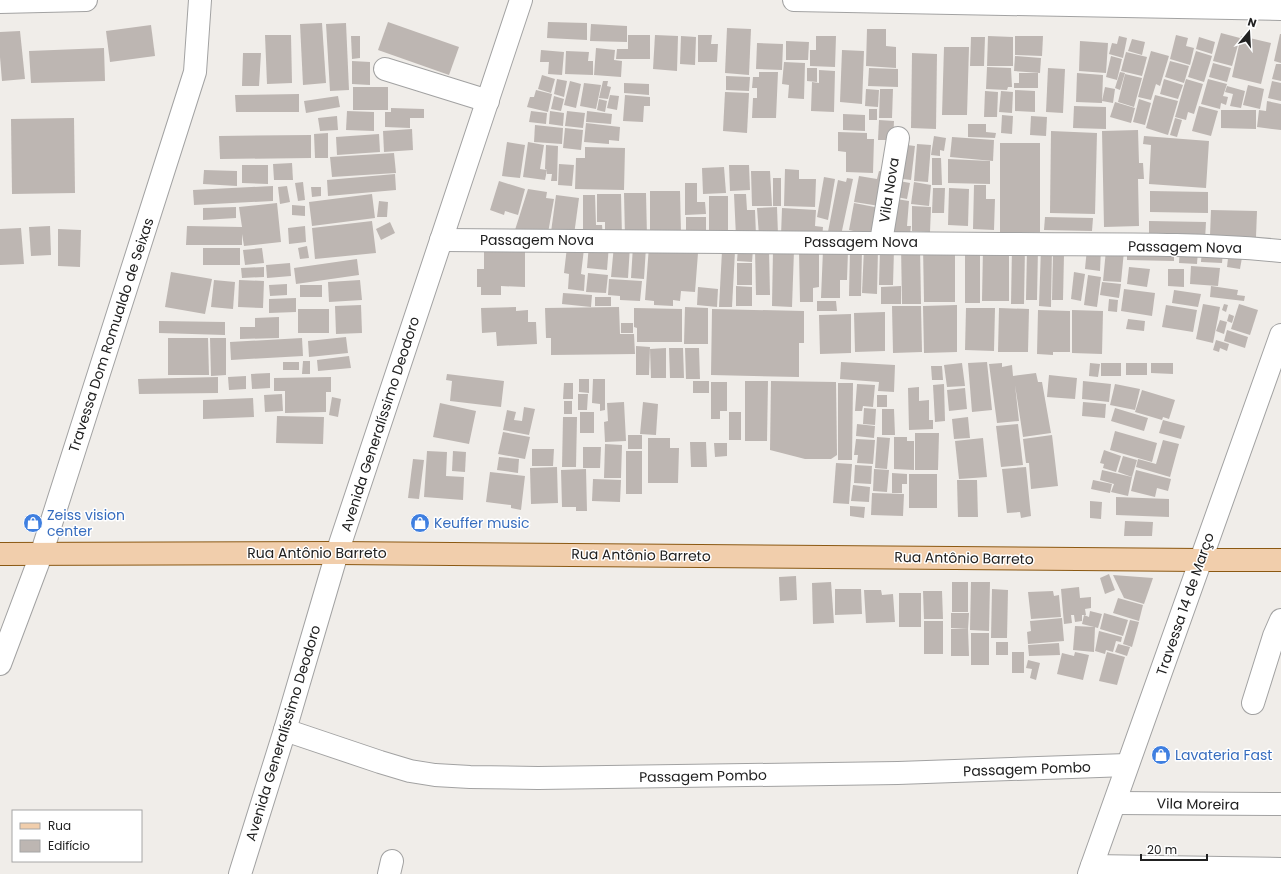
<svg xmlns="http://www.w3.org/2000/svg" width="1281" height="874" viewBox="0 0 1281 874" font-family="Poppins,sans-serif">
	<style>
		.building { fill: #bdb6b2 }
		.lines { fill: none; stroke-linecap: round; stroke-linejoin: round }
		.minor-casing { stroke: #a2a2a2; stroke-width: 24 }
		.major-casing { stroke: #8b5913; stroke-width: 24 }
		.minor { stroke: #fff; stroke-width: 22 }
		.major { stroke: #f1ceac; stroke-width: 22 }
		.labels { text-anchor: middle; stroke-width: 3; stroke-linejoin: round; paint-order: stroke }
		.street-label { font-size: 14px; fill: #212121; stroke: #fff }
		.shop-label { font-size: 14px; fill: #366cbe; stroke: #fff; text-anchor: start }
	</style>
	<rect width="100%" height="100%" fill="#f0ede9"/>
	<g class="building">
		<polygon points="388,22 459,47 449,75 378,50"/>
		<polygon points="548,22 587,23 587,40 547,38"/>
		<polygon points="322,23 326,83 303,85 300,24"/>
		<polygon points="346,23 349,90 330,91 326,24"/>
		<polygon points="591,24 627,26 627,42 590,41"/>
		<polygon points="151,25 155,56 110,62 106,31"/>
		<polygon points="727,28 751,29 749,75 725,73"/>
		<polygon points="867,29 886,29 886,46 896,47 896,68 866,66"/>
		<polygon points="20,31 25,79 2,81 0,57 0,32"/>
		<polygon points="1221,33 1240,38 1232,66 1213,61"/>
		<polygon points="1280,34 1281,34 1281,63 1274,61"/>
		<polygon points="265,35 291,35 292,83 267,84"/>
		<polygon points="628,35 650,35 650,59 616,59 617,49 628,49"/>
		<polygon points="655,35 678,36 677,71 653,69"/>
		<polygon points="698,35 712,35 711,44 718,44 717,62 698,62"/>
		<polygon points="1176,35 1188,38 1186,46 1194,48 1190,65 1170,59"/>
		<polygon points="351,36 360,36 360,58 352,59"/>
		<polygon points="681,36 696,37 695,65 680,64"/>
		<polygon points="816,36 836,36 835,67 810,66 810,50 816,50"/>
		<polygon points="988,36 1013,37 1013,66 987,66"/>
		<polygon points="1015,36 1043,36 1042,56 1015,55"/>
		<polygon points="1119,36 1127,38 1123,58 1109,54 1112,43 1117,44"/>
		<polygon points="1241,36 1271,43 1261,84 1232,77"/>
		<polygon points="971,37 985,37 984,66 970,66"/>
		<polygon points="1199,37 1215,42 1212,54 1196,49"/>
		<polygon points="1132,39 1145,42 1142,55 1128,51"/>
		<polygon points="786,41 809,42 808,60 786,60"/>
		<polygon points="1080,41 1108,43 1106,73 1079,71"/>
		<polygon points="757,43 783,44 782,70 756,69"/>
		<polygon points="944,47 969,47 967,115 942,115"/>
		<polygon points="104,48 105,81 31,83 29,51"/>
		<polygon points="596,48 615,50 614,60 622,61 621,77 594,75"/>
		<polygon points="541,50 564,52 562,75 548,74 549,62 540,62"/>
		<polygon points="842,50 864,51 862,104 840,102"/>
		<polygon points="566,51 589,52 588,61 593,61 593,75 565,74"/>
		<polygon points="1151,51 1169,56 1160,86 1156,84 1151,100 1138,97"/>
		<polygon points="1196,51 1212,56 1204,82 1188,77"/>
		<polygon points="1126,52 1147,57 1142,76 1121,71"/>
		<polygon points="243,53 261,53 259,86 242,86"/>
		<polygon points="912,53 937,54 936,129 911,128"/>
		<polygon points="1015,56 1041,58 1040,73 1014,71"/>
		<polygon points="1111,56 1122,59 1117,80 1106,77"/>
		<polygon points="352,61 370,62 370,85 352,84"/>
		<polygon points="1170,61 1189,66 1184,83 1165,77"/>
		<polygon points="784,62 805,63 804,99 788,98 789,85 782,84"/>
		<polygon points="1213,63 1231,68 1227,82 1209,77"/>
		<polygon points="1276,64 1281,64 1281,81 1272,79"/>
		<polygon points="987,67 1011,68 1012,87 1008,87 1007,90 986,89"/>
		<polygon points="807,68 817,68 817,82 807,81"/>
		<polygon points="869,68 898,69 898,87 868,86"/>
		<polygon points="1048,68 1065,69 1063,113 1046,112"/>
		<polygon points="819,70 835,71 834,112 811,111 812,82 819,83"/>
		<polygon points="759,72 778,72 776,118 752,118 753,98 757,98 757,88 752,88 753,77 759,77"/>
		<polygon points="1120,72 1125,73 1120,90 1115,88"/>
		<polygon points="1019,73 1038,73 1038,88 1014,88 1014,83 1019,83"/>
		<polygon points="1077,73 1103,75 1102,103 1076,102"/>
		<polygon points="1125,74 1142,78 1134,107 1118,102"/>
		<polygon points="542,75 555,79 551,93 538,89"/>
		<polygon points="726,76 750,77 749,91 726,90"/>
		<polygon points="557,79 567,81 564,97 554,94"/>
		<polygon points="1164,79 1183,85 1178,99 1160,94"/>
		<polygon points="1186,79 1203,84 1194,114 1188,112 1186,120 1175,117"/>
		<polygon points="1208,79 1227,84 1223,96 1228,97 1226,105 1221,103 1220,109 1201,104"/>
		<polygon points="570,81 581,84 576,108 564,105"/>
		<polygon points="603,81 608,81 607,86 611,87 608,99 599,98"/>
		<polygon points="1272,81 1281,83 1281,101 1268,98"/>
		<polygon points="584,83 601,85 596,109 580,106"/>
		<polygon points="624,83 649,84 649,95 624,93"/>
		<polygon points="1248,85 1264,89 1260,109 1243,105"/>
		<polygon points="1227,86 1245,91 1241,108 1230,106 1233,94 1225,92"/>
		<rect x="353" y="87" width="35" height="23"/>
		<polygon points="1105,87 1115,89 1113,103 1102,101"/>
		<polygon points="866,89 879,90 878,107 865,106"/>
		<polygon points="880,89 893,89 892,118 879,118"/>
		<polygon points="536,90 552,94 548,112 527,107 530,97 534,97"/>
		<polygon points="1015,90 1035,91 1035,112 1015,111"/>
		<polygon points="985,91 998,92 997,117 984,117"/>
		<polygon points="1001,91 1013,92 1012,113 999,112"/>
		<polygon points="725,92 749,93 747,133 723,131"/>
		<polygon points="299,94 299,112 236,112 235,95"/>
		<polygon points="610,95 619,96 617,110 607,108"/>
		<polygon points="625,95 650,97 650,106 644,106 643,122 623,121"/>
		<polygon points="1155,95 1178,101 1168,135 1146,128"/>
		<polygon points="338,96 340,107 306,113 304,101"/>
		<polygon points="554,96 564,99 561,111 551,109"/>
		<polygon points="599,99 607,101 605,112 597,110"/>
		<polygon points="1139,99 1151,103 1145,125 1133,122"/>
		<polygon points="1267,101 1281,104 1281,130 1257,127 1259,110 1266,111"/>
		<polygon points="1115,102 1135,108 1131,123 1110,117"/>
		<polygon points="1074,106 1106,107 1106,129 1073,128"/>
		<polygon points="1199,106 1218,111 1211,136 1192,131"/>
		<polygon points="391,108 424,109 424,118 410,118 410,128 385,127 385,112 391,112"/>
		<rect x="869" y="109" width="8" height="11"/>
		<polygon points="1221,110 1256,110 1256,129 1221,128"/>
		<polygon points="347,111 374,112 374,131 346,130"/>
		<polygon points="531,111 547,113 546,124 529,122"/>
		<polygon points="550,111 564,113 563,126 549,124"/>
		<polygon points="567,111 585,113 583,128 565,126"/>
		<polygon points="587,111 612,114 611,124 586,122"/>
		<polygon points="843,114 865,115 865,131 843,130"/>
		<polygon points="1002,115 1013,116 1012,134 1001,133"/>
		<polygon points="337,116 338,130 320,131 318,118"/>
		<polygon points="1031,116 1047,117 1046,136 1030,135"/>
		<polygon points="74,118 75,193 12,194 11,119"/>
		<polygon points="1175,118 1182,120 1177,137 1170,135"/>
		<polygon points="879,120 894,121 893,140 878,140"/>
		<polygon points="586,123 620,127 619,141 609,140 609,144 584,142"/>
		<polygon points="968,124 986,124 986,132 996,133 995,138 968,137"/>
		<polygon points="535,125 563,128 562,144 534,142"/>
		<polygon points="565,128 583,130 581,150 563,148"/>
		<polygon points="412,129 413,150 384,152 383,131"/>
		<polygon points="1138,130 1139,163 1143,163 1144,179 1138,179 1139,226 1104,227 1102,131"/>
		<polygon points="1051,131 1097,133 1095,214 1050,213"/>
		<polygon points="838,132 867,133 867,139 874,139 873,173 846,172 846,152 838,151"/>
		<polygon points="328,133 328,158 315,158 314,134"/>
		<polygon points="379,134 380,152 337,155 336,137"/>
		<polygon points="311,135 311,158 220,159 219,136"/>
		<polygon points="934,136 946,138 944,151 940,150 940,156 931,155"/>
		<polygon points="1144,136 1209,141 1206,188 1149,184 1151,145 1143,144"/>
		<polygon points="952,137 994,140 993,161 950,157"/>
		<polygon points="507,142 525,145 520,178 502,176"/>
		<polygon points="528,142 544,145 540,169 547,170 545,180 523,177"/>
		<rect x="1000" y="143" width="40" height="89"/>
		<polygon points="899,144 915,146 911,180 895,178"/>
		<polygon points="917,144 931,145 928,182 914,181"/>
		<polygon points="546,145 558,146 557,181 551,181 552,174 547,174 547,167 547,170 545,169"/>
		<polygon points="585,147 625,148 624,190 575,189 576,158 585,158"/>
		<polygon points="394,153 396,173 332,177 330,157"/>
		<polygon points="932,158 941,158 942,185 932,185"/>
		<polygon points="948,159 990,161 990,184 948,183"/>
		<polygon points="292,163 293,180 274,180 273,164"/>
		<polygon points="559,164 574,165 572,186 558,185"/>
		<polygon points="242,165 268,165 268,184 242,183"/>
		<polygon points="729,165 749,165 750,190 730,191"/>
		<polygon points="724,167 726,193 703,194 702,168"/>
		<polygon points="785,169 799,170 799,179 816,179 815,207 784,206"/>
		<polygon points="204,170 237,171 237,186 203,184"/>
		<polygon points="751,171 770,171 772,206 752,206"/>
		<polygon points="879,171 891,173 886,207 854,202 859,176 877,179"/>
		<polygon points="395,174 396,190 328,196 327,180"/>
		<polygon points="824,177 835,179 828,220 817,217"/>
		<rect x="773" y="178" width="8" height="28"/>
		<polygon points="847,178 853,179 840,240 827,237 838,180 846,182"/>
		<polygon points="894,180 910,183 907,199 891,196"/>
		<polygon points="499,181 525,189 518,215 505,211 504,215 490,210"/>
		<polygon points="303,182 305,200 298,201 295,183"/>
		<polygon points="914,182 931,185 929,206 911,204"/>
		<polygon points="685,183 697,183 697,202 705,202 706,214 685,215"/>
		<polygon points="974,185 986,185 986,199 995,199 994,230 973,229"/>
		<polygon points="273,186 273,201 194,205 193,190"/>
		<polygon points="287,186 290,202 280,204 278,187"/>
		<polygon points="311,187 321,187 321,196 312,197"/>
		<polygon points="933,188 945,188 944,213 932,213"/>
		<polygon points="949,188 969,189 968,226 948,225"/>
		<polygon points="528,189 547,192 546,198 554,199 548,233 515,230"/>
		<polygon points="650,191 680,191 681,233 650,233"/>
		<polygon points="1150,191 1208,192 1208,213 1150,212"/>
		<polygon points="624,193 646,193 647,237 625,237"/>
		<polygon points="372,194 375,218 312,226 309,202"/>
		<polygon points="597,194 621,194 622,237 605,237 605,222 597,222"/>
		<polygon points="734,194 746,194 747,210 755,210 756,236 736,237"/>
		<polygon points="556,195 579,198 574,235 551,232"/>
		<polygon points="583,195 595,195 596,225 602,225 603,237 583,237"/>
		<rect x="709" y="196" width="19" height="41"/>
		<polygon points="890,198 909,201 907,226 911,226 910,234 886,231"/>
		<polygon points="379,201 388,202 387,217 377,217"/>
		<polygon points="277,203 281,242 244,246 242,234 242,245 186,245 187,226 242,227 239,207"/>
		<polygon points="854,203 885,209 880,237 849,230"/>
		<polygon points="292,205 305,206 305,216 292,215"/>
		<polygon points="912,206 931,207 930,232 912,231"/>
		<polygon points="236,207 236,218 203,220 203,208"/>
		<polygon points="777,207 778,235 759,236 757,208"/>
		<polygon points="782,208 816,210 815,226 823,227 822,239 781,236"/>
		<polygon points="1211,210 1257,211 1256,237 1210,236"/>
		<rect x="686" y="217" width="20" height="18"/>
		<polygon points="1045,217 1093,218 1092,231 1044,230"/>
		<polygon points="372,221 376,253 315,259 312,228"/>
		<polygon points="1149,221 1206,222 1205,240 1149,239"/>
		<polygon points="390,222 395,233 381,240 376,229"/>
		<polygon points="50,226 51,255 31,256 29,227"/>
		<polygon points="305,226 306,242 289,244 288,228"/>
		<polygon points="21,228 24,264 0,265 0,229"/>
		<polygon points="58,229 81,230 80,267 58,266"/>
		<polygon points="589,244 609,245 607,270 587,268"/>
		<polygon points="614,245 630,246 628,278 611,277"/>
		<polygon points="307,246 309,258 300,259 298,248"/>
		<polygon points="633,246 646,247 644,279 631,278"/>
		<polygon points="649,246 662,251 698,253 695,292 681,291 680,301 673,300 673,306 654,305 654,301 645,300"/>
		<polygon points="901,246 920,246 921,304 902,304"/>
		<polygon points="923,246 955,246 955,302 924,302"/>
		<polygon points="567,247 584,249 581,274 585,275 584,291 568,289 569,274 564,273"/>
		<polygon points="1012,247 1025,247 1024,304 1011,304"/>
		<rect x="203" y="248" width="37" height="17"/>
		<polygon points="262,248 264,263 245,265 243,250"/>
		<polygon points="484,248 525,249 525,287 501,286 501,295 481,295 481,287 477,287 477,269 484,269"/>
		<polygon points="738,248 753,249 752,262 737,261"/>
		<polygon points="864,248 878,249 877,294 862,293"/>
		<polygon points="983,248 1009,249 1009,301 982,301"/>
		<polygon points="1027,248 1038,248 1037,300 1026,300"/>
		<polygon points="1041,248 1052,248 1051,307 1039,306"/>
		<polygon points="1087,248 1101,249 1100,271 1085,269"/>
		<polygon points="1127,248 1174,249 1174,261 1127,260"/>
		<polygon points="1180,248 1198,250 1197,264 1179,263"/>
		<polygon points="755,249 769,249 770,295 756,295"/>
		<polygon points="850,249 862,249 861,296 849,296"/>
		<polygon points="880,249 894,249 893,285 879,285"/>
		<polygon points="1202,249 1223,251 1222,263 1201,262"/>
		<polygon points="773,250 794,250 792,307 772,306"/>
		<polygon points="823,250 848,251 847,280 840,280 840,298 821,298"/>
		<polygon points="1106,250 1124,251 1121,282 1103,281"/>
		<polygon points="1229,250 1243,252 1240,269 1227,267"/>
		<polygon points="722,251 735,251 732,307 719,307"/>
		<polygon points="799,251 819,251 819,287 813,288 813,302 800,302"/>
		<polygon points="1053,253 1064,254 1063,300 1052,300"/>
		<rect x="965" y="254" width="15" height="49"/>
		<polygon points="357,259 359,275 296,284 294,268"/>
		<polygon points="290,263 291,276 267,278 266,265"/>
		<rect x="737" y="263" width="15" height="22"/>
		<polygon points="1191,266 1220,268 1218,286 1190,284"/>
		<polygon points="264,267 264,277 242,278 241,268"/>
		<polygon points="1129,267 1150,269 1147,287 1127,284"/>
		<polygon points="1168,269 1184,269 1184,287 1168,286"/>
		<polygon points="171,272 212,279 205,314 165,307"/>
		<polygon points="1074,272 1085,274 1081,301 1071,299"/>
		<polygon points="588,273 608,275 606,293 586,292"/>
		<polygon points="1088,275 1101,277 1097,307 1084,305"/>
		<polygon points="609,279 642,281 640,301 620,300 620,296 608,295"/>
		<polygon points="214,280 235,282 233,309 211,307"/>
		<polygon points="239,280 264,281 263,308 238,307"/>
		<polygon points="360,280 362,300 329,302 328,282"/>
		<polygon points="1102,282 1121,284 1119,298 1100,295"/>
		<polygon points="287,284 287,295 270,296 269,285"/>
		<rect x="300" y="285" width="22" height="12"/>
		<polygon points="736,286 752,287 752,306 736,306"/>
		<polygon points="901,286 901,304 881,304 881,287"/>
		<polygon points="1211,286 1238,290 1237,295 1245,296 1244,301 1210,297"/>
		<polygon points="698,287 718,289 717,307 697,305"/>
		<polygon points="1124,289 1155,293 1152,316 1121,311"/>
		<polygon points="1174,290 1201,294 1198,307 1172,303"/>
		<polygon points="563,293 592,295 591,307 562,304"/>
		<rect x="595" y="297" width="16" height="9"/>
		<polygon points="296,298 296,312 269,313 269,299"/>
		<polygon points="1109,299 1118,300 1117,312 1108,311"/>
		<polygon points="817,301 836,301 837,311 817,311"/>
		<polygon points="1203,304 1220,307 1213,343 1196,339"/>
		<polygon points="1224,304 1228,305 1226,312 1222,310"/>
		<polygon points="1239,304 1258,310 1250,335 1231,329"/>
		<polygon points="361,305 362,333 336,334 335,306"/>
		<polygon points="957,305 957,352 924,353 923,306"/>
		<polygon points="1166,305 1197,310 1193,332 1162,327"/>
		<polygon points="892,306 921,306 922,352 893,353"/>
		<polygon points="516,307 516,311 528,310 528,322 536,322 537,344 497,346 496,332 482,333 481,308"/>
		<polygon points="619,307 620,334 634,334 635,354 551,355 551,338 546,338 545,308"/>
		<polygon points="685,307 708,308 708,344 684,344"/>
		<polygon points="634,308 682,309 682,342 637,342 637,328 634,327"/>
		<polygon points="966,308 995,308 994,351 965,350"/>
		<polygon points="999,308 1029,309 1028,352 998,352"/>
		<rect x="298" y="309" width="31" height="24"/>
		<polygon points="712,309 804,311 804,343 799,343 799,377 711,375"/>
		<polygon points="1038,310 1070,311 1070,352 1053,352 1053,355 1037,354"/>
		<polygon points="1072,310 1103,311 1102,354 1072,353"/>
		<polygon points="885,312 885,351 855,352 854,313"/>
		<polygon points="851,314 851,353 820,354 819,315"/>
		<polygon points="1229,314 1234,316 1232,323 1227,321"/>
		<polygon points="279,317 279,338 240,339 240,327 255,327 255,318"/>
		<polygon points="1128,319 1145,321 1144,331 1126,329"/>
		<polygon points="1220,320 1227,322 1224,334 1216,331"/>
		<polygon points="159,321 225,322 225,335 159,333"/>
		<rect x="621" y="323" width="12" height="10"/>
		<polygon points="1227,330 1248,337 1245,348 1224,341"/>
		<polygon points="346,337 348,353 309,357 308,341"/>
		<polygon points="168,338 208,338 209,375 168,375"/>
		<polygon points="210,338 226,338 226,375 211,376"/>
		<polygon points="302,338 303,356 231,360 230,342"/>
		<polygon points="1216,340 1229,344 1227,351 1220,348 1219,352 1213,350"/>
		<polygon points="636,346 650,347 649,375 636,375"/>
		<polygon points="666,348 666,378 651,378 650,349"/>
		<polygon points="669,348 683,348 684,378 670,378"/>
		<polygon points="685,348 699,348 700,379 686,379"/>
		<polygon points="349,356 351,368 318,371 317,360"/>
		<polygon points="303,361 310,361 310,374 302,374"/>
		<rect x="283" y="362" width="16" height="8"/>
		<polygon points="841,362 895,365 894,392 878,391 879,382 840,379"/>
		<polygon points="987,362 992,410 972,412 968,363"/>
		<polygon points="962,363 965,386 947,387 944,365"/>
		<polygon points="1002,363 1002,367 1012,365 1013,376 1036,373 1038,382 1042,382 1051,433 1023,437 1015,385 1019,421 997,423 989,364"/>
		<polygon points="1090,363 1100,364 1098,377 1089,376"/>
		<rect x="1101" y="363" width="20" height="13"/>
		<rect x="1126" y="363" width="21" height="12"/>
		<polygon points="1151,363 1173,363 1173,374 1151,373"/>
		<polygon points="931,366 942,366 943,380 932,380"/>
		<polygon points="270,373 270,388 252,389 251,374"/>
		<polygon points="447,374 504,381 501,407 450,401 452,381 446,380"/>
		<polygon points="1049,375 1077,378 1075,399 1047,397"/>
		<polygon points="246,376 246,389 229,390 228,377"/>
		<polygon points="218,377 218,393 139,394 138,379"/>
		<polygon points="331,377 331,392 326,392 326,412 285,413 285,391 274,391 274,378"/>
		<polygon points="579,379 589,379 589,393 579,392"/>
		<polygon points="593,379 605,379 605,410 600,411 600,404 592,403"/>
		<rect x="693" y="381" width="16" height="12"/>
		<polygon points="745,381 768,381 767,441 745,441"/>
		<polygon points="771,381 836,382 837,455 831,459 805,459 770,450"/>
		<polygon points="1083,381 1111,384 1109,402 1082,399"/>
		<polygon points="711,382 727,382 727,411 720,411 720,419 711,419"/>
		<polygon points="564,383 573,383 573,399 563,399"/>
		<polygon points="838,383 853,383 852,460 838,460"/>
		<polygon points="857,384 875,385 873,407 863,406 862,411 855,411"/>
		<polygon points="944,384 945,421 935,422 933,385"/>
		<polygon points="1115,384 1140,389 1135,410 1110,405"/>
		<polygon points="919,387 919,401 929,400 929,420 933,420 933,429 909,430 908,388"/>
		<polygon points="965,388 967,409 949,411 947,390"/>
		<polygon points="1142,390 1175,400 1169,419 1163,417 1162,420 1135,412"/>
		<polygon points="282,394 283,411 265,412 264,395"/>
		<polygon points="578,394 588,394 587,410 578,410"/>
		<rect x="877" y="395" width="10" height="12"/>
		<polygon points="332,397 341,399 338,417 329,415"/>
		<polygon points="253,398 254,417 203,419 203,400"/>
		<rect x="564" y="401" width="8" height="13"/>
		<polygon points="624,402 626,441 605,442 604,422 608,421 607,403"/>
		<polygon points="643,402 658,404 656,435 640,434"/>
		<polygon points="1083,402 1106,404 1105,418 1082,416"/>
		<polygon points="440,403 476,411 469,444 433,437"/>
		<polygon points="524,407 535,409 529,435 503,430 507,410 516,412 514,420 522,421"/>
		<polygon points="864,408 876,409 875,425 863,424"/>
		<polygon points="1115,408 1148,418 1144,431 1111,421"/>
		<polygon points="882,409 894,409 895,435 882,435"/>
		<rect x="580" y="412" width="14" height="21"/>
		<rect x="729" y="412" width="12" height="28"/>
		<polygon points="277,416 324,417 323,444 276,443"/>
		<polygon points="563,417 577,417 576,467 562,467"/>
		<polygon points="968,417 970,438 954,439 952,419"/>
		<polygon points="1163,420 1185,426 1181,439 1159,433"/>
		<polygon points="857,424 875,426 874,438 856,436"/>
		<polygon points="1018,424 1023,465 1001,467 996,426"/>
		<polygon points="1115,431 1157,443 1152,462 1110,450"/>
		<polygon points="503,432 530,437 525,459 498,454"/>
		<polygon points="915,433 939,433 938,470 915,470"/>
		<rect x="628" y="435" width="14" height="14"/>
		<polygon points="1052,435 1058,486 1031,489 1029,463 1026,463 1023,439"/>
		<polygon points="877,437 890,438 887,469 875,468"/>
		<polygon points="894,437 907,437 907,441 914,441 914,470 894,469"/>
		<polygon points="648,438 670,438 670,448 679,448 678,483 648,483"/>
		<polygon points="983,438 987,477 959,479 955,441"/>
		<polygon points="856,439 875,440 873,464 857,463 858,455 854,455"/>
		<polygon points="1163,440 1179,444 1170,477 1136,467 1138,459 1156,464"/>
		<polygon points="690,442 706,442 707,467 691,467"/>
		<polygon points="714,443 727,443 727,456 715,457"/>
		<polygon points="605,444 622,445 621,478 604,478"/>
		<polygon points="583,447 601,447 600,468 583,468"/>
		<polygon points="532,449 554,449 553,466 532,466"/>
		<polygon points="1104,450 1121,456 1116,472 1103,468 1104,464 1100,463"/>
		<polygon points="427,451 447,452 446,476 464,477 463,500 424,497"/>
		<polygon points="453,451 466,452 465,472 452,471"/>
		<rect x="626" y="451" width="16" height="43"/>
		<polygon points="1123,456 1137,460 1132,477 1118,472"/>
		<polygon points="499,457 519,459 518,473 497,470"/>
		<polygon points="413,459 424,460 419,499 408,498"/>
		<polygon points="836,463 852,464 849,504 833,503"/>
		<polygon points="855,465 872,466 871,484 854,483"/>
		<polygon points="557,467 558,503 531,504 530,468"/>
		<polygon points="1026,467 1031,516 1021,518 1020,512 1007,513 1002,469"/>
		<polygon points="586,469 587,511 576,511 576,507 562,507 561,470"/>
		<polygon points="874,469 889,470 887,492 873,491"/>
		<polygon points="1102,470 1132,477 1128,496 1111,492 1114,484 1100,480"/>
		<polygon points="1136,470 1171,479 1168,491 1157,488 1155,497 1131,491"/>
		<polygon points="490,472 525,476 521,510 511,508 511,505 486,502"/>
		<polygon points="892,473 907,474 907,484 902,484 902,493 892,493"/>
		<rect x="909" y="474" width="28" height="34"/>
		<polygon points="593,479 621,480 620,502 592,501"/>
		<polygon points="957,480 977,480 978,517 958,517"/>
		<polygon points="1093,480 1112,484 1110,493 1091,489"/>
		<polygon points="853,485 870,487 869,502 851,501"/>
		<polygon points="872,493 904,494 903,516 871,515"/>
		<polygon points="1116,497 1169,499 1169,517 1116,515"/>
		<polygon points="1090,501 1102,502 1101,519 1090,518"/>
		<polygon points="850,506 865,507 864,518 850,516"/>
		<polygon points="1125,521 1153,522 1152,536 1124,536"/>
		<polygon points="1109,574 1115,590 1105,594 1100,578"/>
		<polygon points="1113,575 1153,578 1144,604 1124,598"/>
		<polygon points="796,576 797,600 780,601 779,577"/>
		<polygon points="831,582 834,623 813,624 812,583"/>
		<rect x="952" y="582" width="16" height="30"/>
		<polygon points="971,582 990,582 989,631 970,630"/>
		<polygon points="1079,587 1080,598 1091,597 1091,608 1085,609 1086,615 1082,615 1082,621 1075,622 1074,615 1071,615 1072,623 1064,624 1061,589"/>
		<polygon points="835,589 861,589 862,614 835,615"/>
		<polygon points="992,589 1008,590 1007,638 991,638"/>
		<polygon points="864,590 881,590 882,595 893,594 895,622 866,623"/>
		<polygon points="923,591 942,591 943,619 924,619"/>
		<polygon points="1053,591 1054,596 1059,595 1061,617 1031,619 1028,592"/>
		<rect x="899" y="593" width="22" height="34"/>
		<polygon points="1118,598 1143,605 1139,621 1113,613"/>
		<polygon points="1090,611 1102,614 1098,628 1082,624 1084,615 1089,617"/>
		<polygon points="951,613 969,613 968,629 951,628"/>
		<polygon points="1104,613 1128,620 1123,636 1100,629"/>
		<polygon points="1062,618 1064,641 1028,644 1027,632 1031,631 1030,621"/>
		<polygon points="1130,620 1139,622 1132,647 1123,644"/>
		<rect x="924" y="621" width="19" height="33"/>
		<polygon points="1075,626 1095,627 1094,652 1073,650"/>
		<polygon points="951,629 968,629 969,656 951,656"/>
		<polygon points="1099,631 1122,637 1121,642 1116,641 1113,652 1106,650 1105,654 1095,651"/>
		<rect x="971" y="633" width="18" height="32"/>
		<rect x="996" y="642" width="12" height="13"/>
		<polygon points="1059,643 1060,655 1029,656 1028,645"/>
		<polygon points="1118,644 1130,647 1127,656 1115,652"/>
		<rect x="1012" y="652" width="12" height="21"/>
		<polygon points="1075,652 1089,655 1083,680 1057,674 1062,653 1074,656"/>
		<polygon points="1107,652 1125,657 1117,685 1099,681"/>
		<polygon points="1028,660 1040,663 1036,680 1030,678 1032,669 1026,668"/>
	</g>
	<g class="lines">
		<g class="minor-casing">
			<g id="minor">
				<polyline points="794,0 1281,9"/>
				<polyline points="0,2 86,0"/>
				<polyline points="385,69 488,101"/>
				<path d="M441,240C628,241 815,241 1003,244C1095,245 1188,242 1281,251"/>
				<polyline points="881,242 898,138"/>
				<polyline points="0,664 41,555 195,72 200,0"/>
				<polyline points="1253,703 1274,636 1281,620"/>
				<polyline points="285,730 380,762 410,771 435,775 470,777 538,778 898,773 1127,765"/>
				<polyline points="1115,803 1281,804"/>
				<polyline points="1092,866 1281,869"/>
				<polyline points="240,874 285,730 337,553 521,0"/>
				<polyline points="389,874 392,861"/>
				<polyline points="1089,874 1281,335"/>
			</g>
		</g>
		<g class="major-casing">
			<polyline id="major" points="0,554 337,553 1200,560 1281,560"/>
		</g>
		<use href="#minor" class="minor"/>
		<use href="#major" class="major"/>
	</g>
	<defs>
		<g id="shop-disc" transform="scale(1)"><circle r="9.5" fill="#3f7fe0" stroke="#fff"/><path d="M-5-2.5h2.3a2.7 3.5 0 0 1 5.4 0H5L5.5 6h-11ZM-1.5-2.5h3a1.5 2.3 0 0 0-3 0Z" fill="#fff"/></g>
	</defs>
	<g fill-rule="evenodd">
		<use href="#shop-disc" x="33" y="523"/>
		<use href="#shop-disc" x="420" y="523"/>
		<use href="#shop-disc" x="1161" y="755"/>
	</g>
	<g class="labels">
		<g class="street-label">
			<text transform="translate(889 190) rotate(-81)" y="5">Vila Nova</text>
			<text x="537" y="245">Passagem Nova</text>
			<text x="861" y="247">Passagem Nova</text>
			<text transform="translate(1185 247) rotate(1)" y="5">Passagem Nova</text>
			<text transform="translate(111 335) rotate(-72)" y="5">Travessa Dom Romualdo de Seixas</text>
			<text transform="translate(380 424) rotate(-72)" y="5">Avenida Generalíssimo Deodoro</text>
			<text x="317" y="558">Rua Antônio Barreto</text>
			<text transform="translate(641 555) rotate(1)" y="5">Rua Antônio Barreto</text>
			<text transform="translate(964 558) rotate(1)" y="5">Rua Antônio Barreto</text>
			<text transform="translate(1185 604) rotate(-71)" y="5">Travessa 14 de Março</text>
			<text transform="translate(283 733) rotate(-73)" y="5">Avenida Generalíssimo Deodoro</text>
			<text transform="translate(1027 769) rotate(-2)" y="5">Passagem Pombo</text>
			<text transform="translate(703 776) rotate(-1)" y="5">Passagem Pombo</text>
			<text transform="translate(1198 804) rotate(1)" y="5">Vila Moreira</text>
		</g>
		<g class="shop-label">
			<text x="47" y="520">Zeiss vision<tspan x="47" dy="16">center</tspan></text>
			<text x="434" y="528">Keuffer music</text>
			<text x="1175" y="760">Lavateria Fast</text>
		</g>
	</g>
	<rect x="12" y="810" width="130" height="52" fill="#ffffff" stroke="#a6a6a6"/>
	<rect x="20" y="823" width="20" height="6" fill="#f1ceac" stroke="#a6a6a6"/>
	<text x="48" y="830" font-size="12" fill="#212121">Rua</text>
	<rect x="20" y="840" width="20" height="12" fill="#bdb6b2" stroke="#a6a6a6"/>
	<text x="48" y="850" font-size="12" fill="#212121">Edifício</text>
	<g transform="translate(1249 32) rotate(18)" stroke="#ffffff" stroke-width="3" paint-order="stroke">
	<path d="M0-3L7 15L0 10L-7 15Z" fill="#212121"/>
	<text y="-6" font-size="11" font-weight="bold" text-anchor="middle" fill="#212121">N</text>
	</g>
	<path d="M1141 854v6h66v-6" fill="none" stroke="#212121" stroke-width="2"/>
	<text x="1147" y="854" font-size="12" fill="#212121" stroke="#ffffff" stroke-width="3" paint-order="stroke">20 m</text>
</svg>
